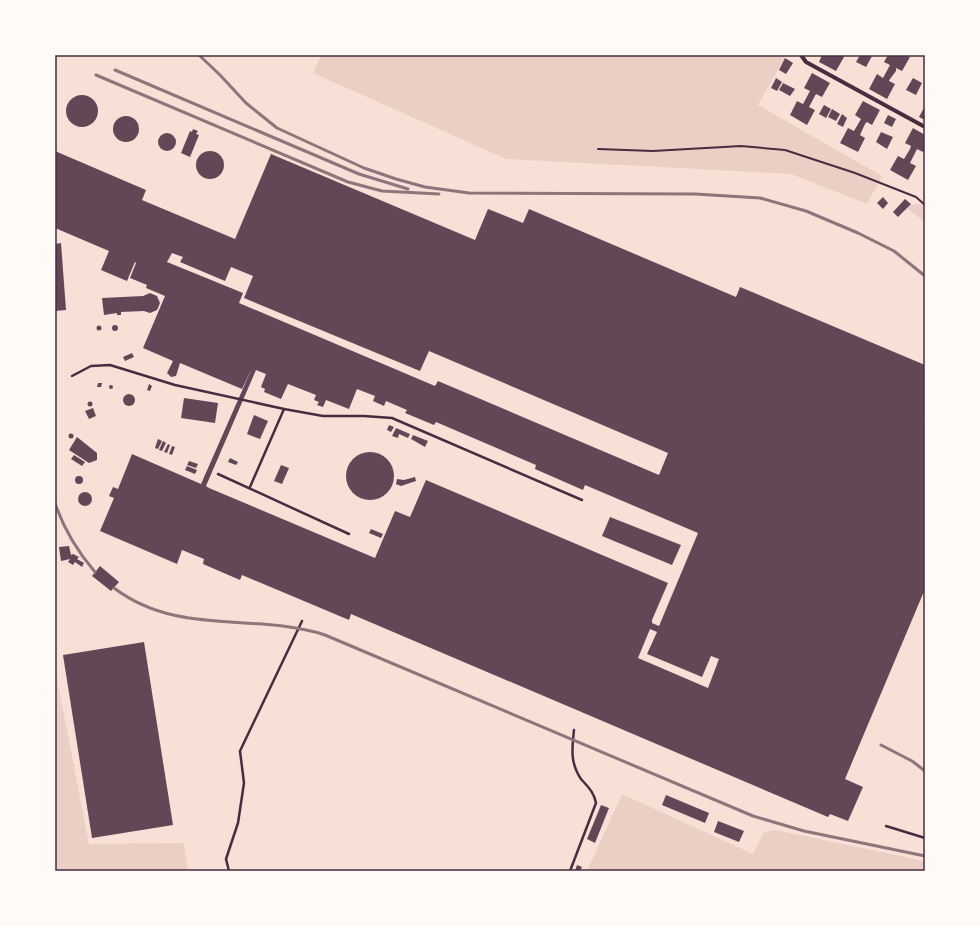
<svg xmlns="http://www.w3.org/2000/svg" width="980" height="926" viewBox="0 0 980 926" font-family="Montserrat,sans-serif">
	<style>
		.green { fill: #ebcfc5 }
		.building { fill: #644757; fill-rule: evenodd }
		.lines { fill: none; stroke-linecap: round; stroke-linejoin: round }
		.path { stroke: #4a2c40; stroke-width: 2 }
		.service { stroke: #4a2c40; stroke-width: 2.5 }
		.minor { stroke: #4a2c40; stroke-width: 4 }
		.rail { stroke: #8f747c; stroke-width: 3 }
		.neatline { fill: none; stroke: #4a2c40; stroke-width: 1.5 }
	</style>
	<rect width="100%" height="100%" fill="#f7e1d7"/>
	<g class="green">
		<polygon points="321,55 786,55 758,105 882,176 867,204 791,174 506,159 313,73"/>
		<polygon points="925,203 925,222 904,206"/>
		<polygon points="55,668 89,844 184,843 188,871 55,871"/>
		<polygon points="622,794 753,854 764,832 776,830 924,861 925,871 587,871"/>
	</g>
	<g class="building">
		<polygon points="822,55 841,55 844,57 836,71 819,62"/>
		<polygon points="860,55 872,56 866,67 856,62"/>
		<polygon points="888,55 906,55 910,57 902,71 896,68 896,71 890,79 889,81 895,84 887,99 869,89 877,74 883,78 890,65 884,62"/>
		<polygon points="785,58 793,63 786,74 779,70"/>
		<polygon points="812,73 830,83 822,97 816,94 809,107 815,110 807,125 790,115 797,101 803,104 810,91 804,88"/>
		<polygon points="776,78 782,82 777,91 771,88"/>
		<polygon points="913,78 922,83 916,95 906,90"/>
		<polygon points="783,83 795,89 790,96 779,90"/>
		<circle cx="82" cy="111" r="16"/>
		<polygon points="863,101 880,110 872,125 867,122 865,124 860,135 865,138 858,152 840,143 848,128 854,131 861,119 855,115"/>
		<polygon points="824,105 831,109 826,118 819,114"/>
		<polygon points="925,106 925,120 919,117"/>
		<polygon points="832,109 840,114 836,121 828,117"/>
		<polygon points="842,114 847,118 843,127 837,124"/>
		<polygon points="888,115 896,119 892,127 884,123"/>
		<circle cx="126" cy="129" r="13"/>
		<polygon points="913,128 925,135 925,148 923,152 917,149 910,163 916,166 908,180 890,170 898,156 904,159 910,149 911,146 905,143"/>
		<polygon points="193,129 198,131 196,134 199,135 190,157 181,153 190,131 192,132"/>
		<polygon points="881,132 893,137 887,149 876,142"/>
		<circle cx="167" cy="142" r="9"/>
		<path d="M55,151L146,190L142,200L235,239L271,154L475,240L488,209L523,223L529,209L736,297L740,287L925,365V412L923,417L925,418V589L845,779L863,787L848,821L830,814L828,817L351,614L349,620L242,575L240,580L203,564L204,559L182,550L177,564L100,531L114,498L109,496L113,487L118,489L132,454L201,484L252,368L242,389L180,363L176,376L171,377L167,373L173,361L143,348L165,296L146,288L147,285L130,278L136,263L135,262L127,281L101,270L109,251L55,228ZM172,253L183,257L180,262L225,281L231,267L253,276L244,298L420,371L429,351L668,453L659,475L438,381L435,386L239,303L243,293L167,262ZM256,370L266,374L261,387L265,389L264,392L281,399L288,384L316,395L314,400L319,402L317,405L323,407L326,400L349,409L357,389L375,396L373,401L384,406L386,401L407,410L405,413L434,425L436,422L536,465L535,469L583,490L585,485L698,533L659,626L652,623V620L668,583L426,480L410,517L395,511L375,558L209,488L206,486ZM650,629L657,632L647,654L702,677L711,656L719,659L708,688L638,658Z"/>
		<circle cx="210" cy="165" r="14"/>
		<polygon points="883,197 888,203 883,209 877,203"/>
		<polygon points="905,199 911,204 898,217 893,212"/>
		<polygon points="61,243 66,310 55,311 55,244"/>
		<polygon points="150,293 157,296 160,303 157,310 150,313 144,311 121,312 121,315 117,315 117,313 104,315 102,298 143,296"/>
		<circle cx="115" cy="328" r="3"/>
		<circle cx="99" cy="328" r="2.5"/>
		<polygon points="132,353 134,357 125,361 123,357"/>
		<polygon points="98,383 102,383 101,387 97,387"/>
		<polygon points="149,384 152,386 150,391 147,390"/>
		<circle cx="111" cy="387" r="2"/>
		<circle cx="129" cy="400" r="6"/>
		<polygon points="184,398 218,403 215,423 181,418"/>
		<circle cx="90" cy="404" r="2.5"/>
		<polygon points="93,408 96,416 89,419 85,411"/>
		<polygon points="254,415 268,421 260,439 247,434"/>
		<polygon points="389,425 394,427 391,432 387,430"/>
		<polygon points="396,428 410,434 408,438 399,434 398,438 392,436"/>
		<circle cx="71" cy="436" r="2.5"/>
		<polygon points="413,435 428,441 425,447 411,439"/>
		<polygon points="77,437 97,453 97,460 89,463 69,450"/>
		<polygon points="158,439 162,441 158,449 155,448"/>
		<polygon points="163,441 166,443 162,451 159,450"/>
		<polygon points="168,444 170,445 167,453 164,452"/>
		<polygon points="172,446 175,447 172,455 169,454"/>
		<circle cx="370" cy="476" r="24"/>
		<polygon points="74,455 85,462 82,466 71,459"/>
		<polygon points="230,458 238,462 236,465 228,462"/>
		<polygon points="189,461 198,464 196,468 187,465"/>
		<polygon points="281,465 289,468 282,484 274,481"/>
		<polygon points="187,466 197,470 195,474 185,470"/>
		<circle cx="79" cy="480" r="4"/>
		<polygon points="415,477 416,481 401,486 396,484 397,479 404,480"/>
		<circle cx="85" cy="499" r="7"/>
		<polygon points="610,517 681,545 672,565 602,536"/>
		<polygon points="371,529 383,534 381,538 369,533"/>
		<polygon points="69,546 71,555 73,554 79,557 77,559 84,563 82,567 75,562 73,565 68,562 70,559 61,561 59,547"/>
		<polygon points="100,566 119,582 111,591 92,576"/>
		<polygon points="144,642 173,825 92,838 63,655"/>
		<polygon points="666,795 709,813 705,823 662,805"/>
		<polygon points="601,805 609,808 595,843 587,839"/>
		<polygon points="718,821 744,831 739,842 714,832"/>
		<polygon points="577,865 582,867 580,871 575,871"/>
	</g>
	<g class="lines">
		<polyline class="path" points="598,149 653,151 741,146 785,150 855,173 916,197 925,205"/>
		<g class="service">
			<polyline points="72,376 91,366 110,365 175,385 284,409 323,416 364,416 392,418 582,500"/>
			<polyline points="218,474 349,534"/>
			<polyline points="250,487 284,409"/>
			<polyline points="886,826 925,838"/>
			<polyline points="229,871 226,859 238,823 244,783 240,751 302,621"/>
			<path d="M570,871L596,803C594,792 588,787 581,779C570,763 572,748 574,730"/>
		</g>
		<polyline class="minor" points="801,55 806,62 925,127"/>
		<g class="rail">
			<polyline points="199,55 220,75 246,103 277,128 364,168 396,179 425,187 469,193 695,194 760,198 806,211 858,233 894,251 925,276"/>
			<polyline points="115,70 359,174 408,189"/>
			<polyline points="96,75 348,182 382,191 439,194"/>
			<path d="M55,503C64,530 77,551 95,572"/>
			<path d="M114,588C179,637 254,612 325,635L753,816L804,831L925,856"/>
			<polyline points="881,745 912,761 925,771"/>
		</g>
	</g>
	<rect width="980" height="926" fill="none" stroke="#fffaf5" stroke-width="112"/>
	<rect x="56" y="56" width="868" height="814" class="neatline"/>
</svg>
